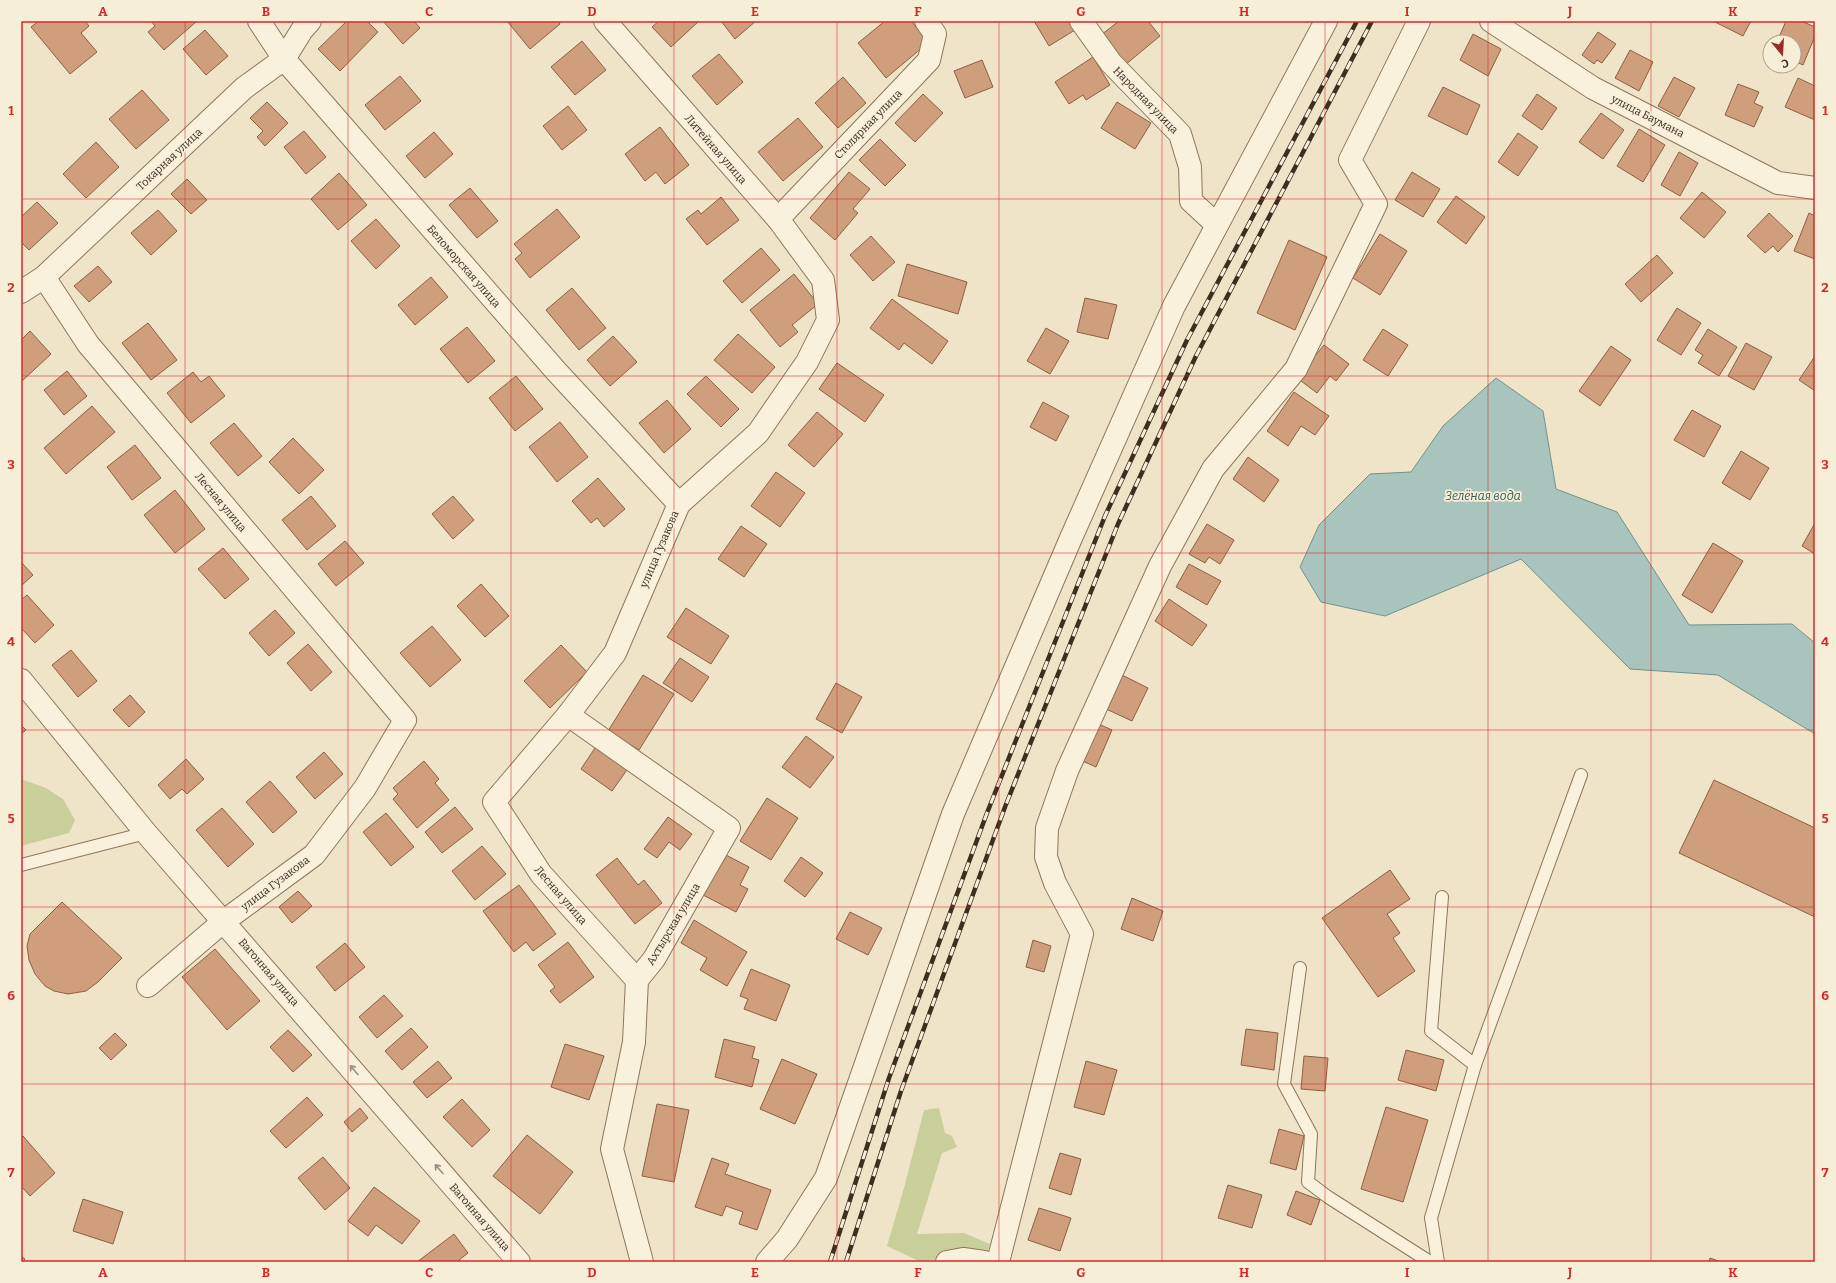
<svg xmlns="http://www.w3.org/2000/svg" width="1836" height="1283" viewBox="0 0 1836 1283" font-family="Bitter,serif">
	<style>
		.green { fill: #c9cf9b }
		.water { fill: #a9c4bc; stroke: #6f938a }
		.building { fill: #cf9f7d; stroke: #8d5f41 }
		.lines { fill: none; stroke-linecap: round; stroke-linejoin: round }
		.lane-casing { stroke: #8d765c; stroke-width: 14 }
		.street-casing { stroke: #8d765c; stroke-width: 24 }
		.lane { stroke: #faf1dc; stroke-width: 12 }
		.street { stroke: #faf1dc; stroke-width: 22 }
		.rail-casing { stroke: #3d2e20; stroke-width: 4.5 }
		.rail { stroke: #f7eed8; stroke-width: 3; stroke-dasharray: 9; stroke-linecap: butt }
		.oneway { stroke: #9c907e }
		.grid { fill: none; stroke: #d62828; stroke-width: 1; stroke-opacity: 0.55 }
		.labels { text-anchor: middle; stroke-width: 3.5; stroke-linejoin: round; paint-order: stroke }
		.street-label { font-size: 11px; fill: #3d2e20; stroke: #f7eed8 }
		.water-label { font-size: 12px; font-style: italic; fill: #2f5d5a; stroke: #f7eed8 }
		.neatline { fill: none; stroke: #d62828; stroke-width: 1.5 }
		.grid-label { font-size: 13px; text-anchor: middle; font-weight: bold; fill: #d62828 }
	</style>
	<rect width="100%" height="100%" fill="#f0e4c8"/>
	<g class="green">
		<polygon points="21,779 46,788 63,799 75,820 69,833 21,846"/>
		<polygon points="939,1108 945,1133 952,1136 957,1147 942,1153 917,1234 964,1233 990,1244 985,1259 958,1256 921,1262 887,1246 904,1188 924,1110"/>
	</g>
	<polygon class="water" points="1496,378 1543,411 1556,489 1617,512 1689,625 1792,624 1815,643 1815,734 1718,675 1630,669 1521,559 1385,616 1321,602 1300,567 1319,525 1370,474 1411,472 1443,426"/>
	<g class="building">
		<polygon points="39,21 85,21 89,26 81,33 97,52 70,74 31,27"/>
		<polygon points="151,21 197,21 164,50 148,32 155,26"/>
		<polygon points="347,21 367,21 378,32 340,71 318,49"/>
		<polygon points="383,21 414,21 420,28 403,44"/>
		<polygon points="507,21 558,21 560,24 530,49"/>
		<polygon points="659,21 699,21 671,47 652,27"/>
		<polygon points="721,21 756,21 735,39"/>
		<polygon points="885,21 911,21 929,42 886,78 858,43"/>
		<polygon points="1034,21 1070,21 1075,30 1049,46"/>
		<polygon points="1119,21 1148,21 1160,36 1125,65 1101,35"/>
		<polygon points="1713,21 1751,21 1743,36"/>
		<polygon points="1786,21 1801,21 1815,27 1815,36 1803,65 1794,61 1794,42 1777,42"/>
		<polygon points="205,30 228,56 206,75 183,49"/>
		<polygon points="1598,32 1616,44 1602,63 1597,60 1594,64 1582,55"/>
		<polygon points="1473,34 1501,49 1488,76 1460,60"/>
		<polygon points="582,41 606,70 575,95 551,67"/>
		<polygon points="1630,50 1653,62 1639,91 1615,78"/>
		<polygon points="719,54 743,82 717,105 692,76"/>
		<polygon points="1093,57 1110,85 1086,100 1083,95 1069,104 1055,82"/>
		<polygon points="982,60 993,87 965,98 954,71"/>
		<polygon points="400,76 421,101 385,130 365,105"/>
		<polygon points="843,77 866,103 838,128 815,103"/>
		<polygon points="1674,77 1695,88 1679,117 1658,106"/>
		<polygon points="1798,78 1815,86 1815,120 1785,107"/>
		<polygon points="1738,84 1759,92 1754,103 1763,107 1754,127 1725,115"/>
		<polygon points="1443,87 1480,105 1467,135 1428,116"/>
		<polygon points="142,90 169,120 136,149 109,119"/>
		<polygon points="923,94 943,113 915,142 895,123"/>
		<polygon points="1537,94 1557,108 1542,130 1522,116"/>
		<polygon points="267,102 288,123 265,146 257,137 263,131 250,118"/>
		<polygon points="1117,102 1151,123 1135,149 1101,128"/>
		<polygon points="568,106 587,130 562,150 543,126"/>
		<polygon points="1601,113 1624,130 1603,159 1579,142"/>
		<polygon points="798,118 823,147 783,181 758,152"/>
		<polygon points="660,127 689,165 665,184 656,172 645,181 625,154"/>
		<polygon points="1639,129 1665,145 1643,182 1617,166"/>
		<polygon points="304,131 326,157 306,174 284,147"/>
		<polygon points="434,132 453,154 425,178 406,156"/>
		<polygon points="1518,133 1538,147 1518,176 1498,162"/>
		<polygon points="880,139 906,165 885,186 859,160"/>
		<polygon points="96,142 119,167 86,198 63,174"/>
		<polygon points="1679,152 1698,163 1680,196 1661,185"/>
		<polygon points="849,172 870,189 853,209 858,213 835,240 810,218"/>
		<polygon points="1412,172 1440,189 1423,217 1395,200"/>
		<polygon points="339,173 367,205 338,230 311,199"/>
		<polygon points="187,179 207,200 191,214 171,194"/>
		<polygon points="470,188 498,221 477,238 449,205"/>
		<polygon points="1702,192 1726,212 1704,238 1680,218"/>
		<polygon points="1456,196 1485,217 1466,244 1437,222"/>
		<polygon points="721,197 739,220 707,245 686,219 698,210 701,214"/>
		<polygon points="37,202 58,223 29,250 21,242 21,217"/>
		<polygon points="557,209 580,237 530,278 515,259 522,253 514,244"/>
		<polygon points="158,210 177,231 151,255 131,233"/>
		<polygon points="1769,213 1793,236 1778,252 1773,246 1765,253 1747,236"/>
		<polygon points="1809,213 1815,216 1815,259 1794,251"/>
		<polygon points="376,219 400,246 376,269 351,241"/>
		<polygon points="1380,234 1407,251 1380,295 1353,278"/>
		<polygon points="871,236 895,262 873,281 850,255"/>
		<polygon points="1289,240 1327,257 1295,330 1257,313"/>
		<polygon points="761,248 780,270 742,303 723,281"/>
		<polygon points="1657,255 1673,273 1641,302 1625,284"/>
		<polygon points="907,264 967,282 958,314 898,296"/>
		<polygon points="98,266 112,282 89,302 74,286"/>
		<polygon points="794,274 818,304 792,325 798,332 780,347 750,310"/>
		<polygon points="431,277 448,297 415,325 398,305"/>
		<polygon points="572,288 606,328 579,350 546,310"/>
		<polygon points="1085,298 1117,305 1108,339 1077,332"/>
		<polygon points="892,299 948,341 932,364 904,343 899,350 870,328"/>
		<polygon points="1677,308 1701,323 1681,355 1657,340"/>
		<polygon points="148,323 177,360 151,380 122,343"/>
		<polygon points="467,327 495,361 468,383 440,349"/>
		<polygon points="1046,328 1069,341 1050,374 1027,361"/>
		<polygon points="1383,329 1408,345 1388,376 1363,360"/>
		<polygon points="1708,329 1737,347 1719,376 1698,363 1703,355 1695,350"/>
		<polygon points="30,331 51,354 21,382 21,340"/>
		<polygon points="738,334 775,367 752,393 714,360"/>
		<polygon points="613,336 637,362 610,386 587,360"/>
		<polygon points="1746,343 1772,357 1754,390 1728,376"/>
		<polygon points="1324,345 1349,364 1336,381 1330,376 1317,393 1297,378"/>
		<polygon points="1611,346 1631,360 1600,406 1579,391"/>
		<polygon points="1815,356 1815,391 1799,380"/>
		<polygon points="837,363 884,395 865,422 819,389"/>
		<polygon points="67,371 87,396 64,415 44,390"/>
		<polygon points="193,372 201,382 209,376 225,396 191,423 167,393"/>
		<polygon points="516,376 543,409 515,431 489,398"/>
		<polygon points="706,376 739,409 721,427 687,394"/>
		<polygon points="1294,392 1329,416 1315,435 1301,426 1288,446 1267,431"/>
		<polygon points="667,400 691,429 664,453 639,423"/>
		<polygon points="1043,402 1069,416 1056,441 1030,427"/>
		<polygon points="92,406 115,432 66,474 44,448"/>
		<polygon points="1692,410 1721,426 1704,457 1674,440"/>
		<polygon points="817,412 843,434 814,467 788,445"/>
		<polygon points="560,422 588,457 557,482 529,447"/>
		<polygon points="234,423 262,456 238,476 210,443"/>
		<polygon points="293,438 324,470 299,494 269,462"/>
		<polygon points="135,445 161,478 132,500 107,467"/>
		<polygon points="1741,451 1769,468 1750,500 1722,483"/>
		<polygon points="1248,457 1279,480 1264,502 1233,479"/>
		<polygon points="776,472 805,493 780,527 751,506"/>
		<polygon points="598,478 625,509 604,527 597,518 591,523 572,501"/>
		<polygon points="175,490 205,529 175,553 144,515"/>
		<polygon points="311,496 336,526 307,550 282,520"/>
		<polygon points="453,496 474,520 453,539 432,514"/>
		<polygon points="1815,523 1815,554 1802,546"/>
		<polygon points="1207,524 1234,540 1220,564 1209,557 1205,563 1189,554"/>
		<polygon points="741,526 767,544 744,577 718,559"/>
		<polygon points="345,541 364,563 336,586 318,564"/>
		<polygon points="1713,543 1743,561 1712,613 1682,595"/>
		<polygon points="223,548 249,579 225,599 198,569"/>
		<polygon points="21,562 33,575 21,586"/>
		<polygon points="1189,564 1221,581 1207,605 1176,587"/>
		<polygon points="481,584 509,616 485,637 457,606"/>
		<polygon points="27,595 54,625 35,643 21,628 21,600"/>
		<polygon points="1169,599 1207,625 1192,646 1155,621"/>
		<polygon points="686,608 729,636 711,664 667,637"/>
		<polygon points="275,610 295,633 269,656 249,633"/>
		<polygon points="432,626 461,660 430,687 400,653"/>
		<polygon points="308,644 332,672 311,691 287,663"/>
		<polygon points="561,645 587,672 550,708 524,681"/>
		<polygon points="71,650 97,681 78,697 52,665"/>
		<polygon points="680,658 709,677 692,702 663,683"/>
		<polygon points="1120,674 1148,688 1132,721 1104,708"/>
		<polygon points="643,675 674,694 639,750 608,731"/>
		<polygon points="836,683 862,697 842,733 816,719"/>
		<polygon points="130,695 145,712 129,727 113,710"/>
		<polygon points="1094,722 1112,730 1096,767 1078,759"/>
		<polygon points="21,725 26,730 21,734"/>
		<polygon points="806,736 834,757 810,788 782,767"/>
		<polygon points="597,745 629,767 612,791 581,769"/>
		<polygon points="324,752 343,774 315,799 296,777"/>
		<polygon points="186,759 204,779 187,794 182,789 170,799 158,785"/>
		<polygon points="424,761 439,779 435,783 449,800 417,828 393,799 398,794 393,788"/>
		<polygon points="1714,780 1815,828 1815,917 1679,853"/>
		<polygon points="270,781 297,812 273,833 246,802"/>
		<polygon points="767,798 798,818 771,860 740,841"/>
		<polygon points="455,807 473,829 442,853 425,832"/>
		<polygon points="222,808 254,844 228,867 196,830"/>
		<polygon points="386,813 414,847 391,866 363,832"/>
		<polygon points="668,817 692,834 680,850 669,842 657,858 644,849"/>
		<polygon points="482,846 506,874 475,900 452,871"/>
		<polygon points="724,854 749,867 740,885 748,889 736,912 703,895"/>
		<polygon points="801,857 823,873 805,897 784,881"/>
		<polygon points="617,858 638,885 644,880 662,903 635,924 596,875"/>
		<polygon points="1390,870 1410,899 1387,914 1400,933 1393,938 1415,971 1378,997 1322,918"/>
		<polygon points="519,885 556,934 533,951 526,942 514,952 483,911"/>
		<polygon points="298,891 312,906 292,923 279,907"/>
		<polygon points="1132,898 1163,911 1153,941 1121,929"/>
		<polygon points="62,902 122,958 98,982 86,991 68,994 54,991 45,986 35,974 29,960 27,946 30,934"/>
		<polygon points="850,912 882,928 868,955 836,939"/>
		<polygon points="694,920 747,952 727,986 700,970 707,958 681,943"/>
		<polygon points="1033,940 1051,946 1044,972 1026,967"/>
		<polygon points="568,942 594,977 560,1003 550,991 555,987 538,965"/>
		<polygon points="345,943 365,967 335,991 316,967"/>
		<polygon points="215,949 260,1001 227,1030 182,977"/>
		<polygon points="751,969 790,985 776,1021 744,1009 748,999 740,996"/>
		<polygon points="384,995 403,1016 377,1038 359,1017"/>
		<polygon points="411,1028 428,1047 402,1070 385,1051"/>
		<polygon points="1246,1029 1278,1033 1274,1070 1241,1065"/>
		<polygon points="288,1030 312,1055 293,1072 270,1047"/>
		<polygon points="115,1033 127,1045 111,1060 99,1048"/>
		<polygon points="724,1039 755,1047 752,1058 759,1060 752,1087 715,1077"/>
		<polygon points="565,1044 604,1056 589,1100 551,1087"/>
		<polygon points="1406,1050 1444,1060 1436,1091 1398,1080"/>
		<polygon points="1304,1056 1328,1058 1325,1091 1301,1089"/>
		<polygon points="782,1059 817,1074 795,1124 760,1109"/>
		<polygon points="438,1061 452,1078 427,1098 413,1082"/>
		<polygon points="1086,1061 1117,1070 1104,1115 1074,1107"/>
		<polygon points="307,1097 323,1115 286,1148 270,1131"/>
		<polygon points="462,1099 490,1130 472,1147 443,1117"/>
		<polygon points="657,1104 689,1110 674,1182 642,1176"/>
		<polygon points="1386,1107 1428,1120 1403,1202 1361,1189"/>
		<polygon points="360,1108 368,1118 352,1132 344,1122"/>
		<polygon points="1279,1129 1304,1136 1296,1170 1270,1163"/>
		<polygon points="527,1135 573,1172 540,1214 493,1176"/>
		<polygon points="23,1136 55,1173 30,1196 21,1186 21,1138"/>
		<polygon points="1060,1153 1081,1159 1071,1195 1049,1188"/>
		<polygon points="323,1157 350,1188 325,1210 298,1178"/>
		<polygon points="712,1158 729,1164 725,1174 771,1190 757,1230 739,1224 743,1212 726,1206 722,1216 695,1207"/>
		<polygon points="1228,1185 1262,1195 1252,1228 1218,1218"/>
		<polygon points="374,1187 420,1221 402,1244 376,1225 368,1236 348,1221"/>
		<polygon points="1296,1191 1320,1200 1311,1225 1287,1215"/>
		<polygon points="83,1199 123,1212 113,1244 73,1231"/>
		<polygon points="1039,1208 1071,1218 1060,1251 1028,1240"/>
		<polygon points="454,1234 468,1253 459,1260 461,1262 417,1262"/>
		<polygon points="21,1256 25,1259 23,1262 21,1262"/>
		<polygon points="1710,1258 1721,1262 1709,1262"/>
	</g>
	<g class="lines">
		<g class="lane-casing">
			<g id="lane">
				<polyline points="21,865 146,833"/>
				<polyline points="1300,968 1284,1084 1311,1134 1308,1182 1328,1197 1430,1262"/>
				<polyline points="1475,1065 1581,775"/>
				<polyline points="1438,1262 1431,1218 1475,1065 1431,1031 1442,897"/>
			</g>
		</g>
		<g class="street-casing">
			<g id="street">
				<polyline points="259,21 284,59 556,371 679,504"/>
				<polyline points="605,21 778,219 823,280 828,320 807,362 758,433 679,504 615,653 568,715 494,802 541,874 637,980"/>
				<polyline points="1081,21 1111,63 1180,134 1190,167 1191,201 1217,225"/>
				<polyline points="1491,21 1593,88 1778,183 1815,188"/>
				<polyline points="778,219 929,60 935,34 926,21"/>
				<polyline points="44,277 88,344 405,720 365,788 314,855 224,921 148,986"/>
				<polyline points="21,292 44,277 244,88 284,59 302,30 310,21"/>
				<polyline points="21,680 146,833 519,1262"/>
				<polyline points="568,715 729,828 654,959 637,980 634,1042 612,1149 642,1262"/>
				<polyline points="767,1262 787,1239 826,1178 953,814 1071,538 1174,306 1326,21"/>
				<polyline points="947,1262 963,1259 984,1262"/>
				<polyline points="998,1262 1082,934 1055,883 1046,857 1047,828 1067,771 1160,566 1213,469 1296,369 1376,204 1350,160 1419,21"/>
			</g>
		</g>
		<use href="#lane" class="lane"/>
		<use href="#street" class="street"/>
		<g class="rail-casing">
			<g id="rail">
				<polyline points="830,1262 889,1078 987,813 1105,516 1187,340 1357,21"/>
				<polyline points="846,1262 901,1091 1005,807 1118,524 1196,356 1372,21"/>
			</g>
		</g>
		<use href="#rail" class="rail"/>
	</g>
	<defs><path id="oneway-shaft" d="M-6 0H5M1.5-3L5.5 0L1.5 3" fill="none" stroke-width="1.6" stroke-linecap="round" stroke-linejoin="round"/></defs>
	<g class="oneway">
		<use href="#oneway-shaft" transform="translate(354 1070) rotate(-131)"/>
		<use href="#oneway-shaft" transform="translate(439 1169) rotate(-131)"/>
	</g>
	<path class="grid" d="M185,21V1262M348,21V1262M511,21V1262M674,21V1262M837,21V1262M999,21V1262M1162,21V1262M1325,21V1262M1488,21V1262M1651,21V1262M21,199H1815M21,376H1815M21,553H1815M21,730H1815M21,907H1815M21,1084H1815"/>
	<g class="labels">
		<g class="street-label">
			<text transform="translate(1146 100) rotate(46)" y="4">Народная улица</text>
			<text transform="translate(1648 116) rotate(27)" y="4">улица Баумана</text>
			<text transform="translate(868 124) rotate(-46)" y="4">Столярная улица</text>
			<text transform="translate(716 149) rotate(49)" y="4">Литейная улица</text>
			<text transform="translate(169 159) rotate(-43)" y="4">Токарная улица</text>
			<text transform="translate(464 266) rotate(49)" y="4">Беломорская улица</text>
			<text transform="translate(221 502) rotate(50)" y="4">Лесная улица</text>
			<text transform="translate(659 549) rotate(-67)" y="4">улица Гузакова</text>
			<text transform="translate(275 883) rotate(-37)" y="4">улица Гузакова</text>
			<text transform="translate(561 895) rotate(49)" y="4">Лесная улица</text>
			<text transform="translate(673 924) rotate(-59)" y="4">Ахтырская улица</text>
			<text transform="translate(269 972) rotate(49)" y="4">Вагонная улица</text>
			<text transform="translate(480 1217) rotate(49)" y="4">Вагонная улица</text>
		</g>
		<g class="water-label">
			<text x="1483" y="500">Зелёная вода</text>
		</g>
	</g>
	<rect width="1836" height="1283" fill="none" stroke="#f7eed8" stroke-width="44"/>
	<g transform="translate(1782 54) rotate(162)"><circle r="19" fill="#f7eed8" stroke="#ada18e"/>
	<path d="M0-3L7 15L0 10L-7 15Z" fill="#9e2a2b"/>
	<text y="-6" font-size="11" font-weight="bold" text-anchor="middle" fill="#3d2e20">С</text>
	</g>
	<rect x="22" y="22" width="1792" height="1239" class="neatline"/>
	<g class="grid-label">
		<text x="103" y="16">A</text>
		<text x="266" y="16">B</text>
		<text x="429" y="16">C</text>
		<text x="592" y="16">D</text>
		<text x="755" y="16">E</text>
		<text x="918" y="16">F</text>
		<text x="1081" y="16">G</text>
		<text x="1244" y="16">H</text>
		<text x="1407" y="16">I</text>
		<text x="1570" y="16">J</text>
		<text x="1733" y="16">K</text>
		<text x="11" y="115">1</text>
		<text x="1825" y="115">1</text>
		<text x="11" y="292">2</text>
		<text x="1825" y="292">2</text>
		<text x="11" y="469">3</text>
		<text x="1825" y="469">3</text>
		<text x="11" y="646">4</text>
		<text x="1825" y="646">4</text>
		<text x="11" y="823">5</text>
		<text x="1825" y="823">5</text>
		<text x="11" y="1000">6</text>
		<text x="1825" y="1000">6</text>
		<text x="11" y="1177">7</text>
		<text x="1825" y="1177">7</text>
		<text x="103" y="1277">A</text>
		<text x="266" y="1277">B</text>
		<text x="429" y="1277">C</text>
		<text x="592" y="1277">D</text>
		<text x="755" y="1277">E</text>
		<text x="918" y="1277">F</text>
		<text x="1081" y="1277">G</text>
		<text x="1244" y="1277">H</text>
		<text x="1407" y="1277">I</text>
		<text x="1570" y="1277">J</text>
		<text x="1733" y="1277">K</text>
	</g>
</svg>
